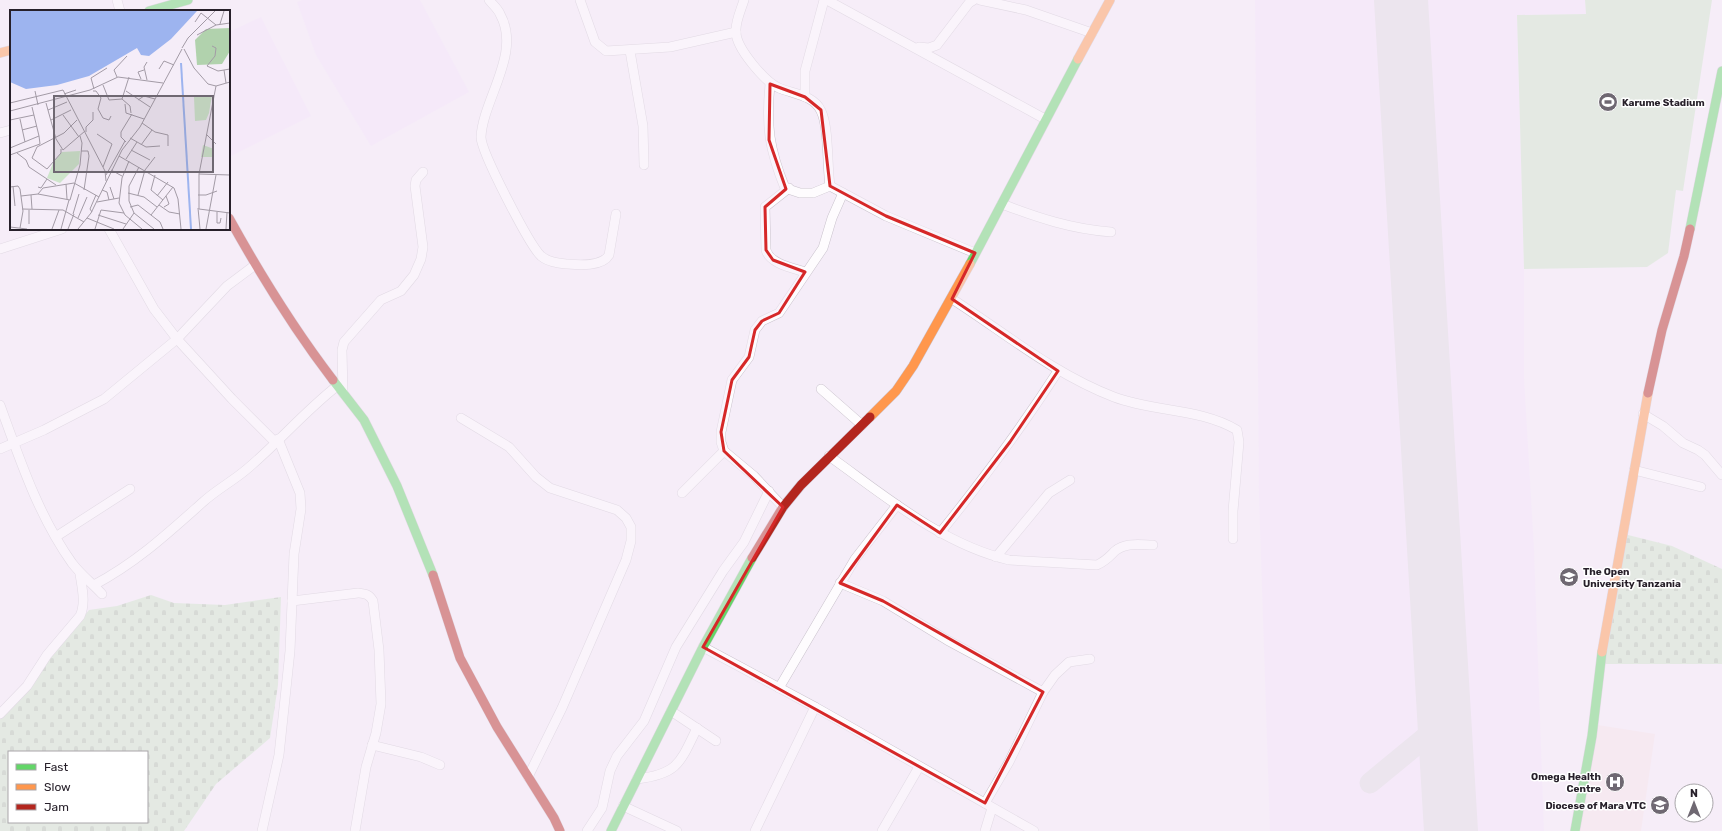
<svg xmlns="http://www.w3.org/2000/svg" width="1722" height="831" viewBox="0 0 1722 831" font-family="Rubik,sans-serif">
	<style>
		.built { fill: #f4e5fb }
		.medical { fill: #f7e4e9 }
		.grass { fill: #cee5cb }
		.cemetery { fill: url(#cemetery-stones); fill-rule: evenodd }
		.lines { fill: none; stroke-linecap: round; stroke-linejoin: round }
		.taxiway { stroke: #e0dbe2; stroke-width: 21 }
		.runway { stroke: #e0dbe2; stroke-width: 54 }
		.street-casing { stroke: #cac3cd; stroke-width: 10 }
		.fast-casing { stroke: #cac3cd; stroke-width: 10 }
		.slow-casing { stroke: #cac3cd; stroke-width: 10 }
		.jam-casing { stroke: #cac3cd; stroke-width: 10 }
		.street { stroke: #fefcfe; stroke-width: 9 }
		.fast { stroke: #63d668; stroke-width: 9 }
		.slow { stroke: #ff974d; stroke-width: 9 }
		.jam { stroke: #b3261e; stroke-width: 9 }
		.marked { fill: none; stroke: #d62828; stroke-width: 3; stroke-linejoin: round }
		.labels { text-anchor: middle; stroke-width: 3; stroke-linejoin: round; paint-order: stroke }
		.poi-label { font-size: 10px; font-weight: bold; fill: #27202a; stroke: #fff; text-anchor: start }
		.inset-river { fill: none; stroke: #9db4ef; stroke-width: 2 }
		.inset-road { fill: none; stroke: #a39ba6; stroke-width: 1 }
		.view { fill: #6f6872; fill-opacity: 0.15; stroke: #6f6872; stroke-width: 2 }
		.inset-edge { fill: none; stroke: #27202a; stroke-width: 2 }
	</style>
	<defs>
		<pattern id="cemetery-stones" width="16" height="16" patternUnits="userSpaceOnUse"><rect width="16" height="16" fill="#cee5cb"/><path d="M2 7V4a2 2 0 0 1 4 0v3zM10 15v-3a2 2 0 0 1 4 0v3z" fill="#b1c4ae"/></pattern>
	</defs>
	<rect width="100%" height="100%" fill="#f5edf8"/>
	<g class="built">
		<polygon points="302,0 420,0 469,92 371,146 316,55 297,2"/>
		<polygon points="1255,0 1585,0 1586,14 1517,15 1524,269 1524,378 1534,549 1544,831 1270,831 1259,497"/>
		<polygon points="261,17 311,116 229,157 229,32"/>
	</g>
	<polygon class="medical" points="1591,724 1655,734 1641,831 1576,831"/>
	<polygon class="grass" points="1585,0 1712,0 1683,191 1676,190 1668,253 1647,267 1524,269 1517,15 1586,14"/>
	<g class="cemetery">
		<polygon points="1620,533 1672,546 1722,569 1722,664 1598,664"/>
		<path d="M151,595L174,603L225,605L281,597L278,685L270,738L216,784L184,831H0V716L89,610L117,606ZM9,752H147V822H9Z"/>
	</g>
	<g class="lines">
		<polyline class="taxiway" points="1370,783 1444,722"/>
		<polyline class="runway" points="1401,0 1451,831"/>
		<g class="street-casing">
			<g id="street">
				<polyline points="117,0 120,11"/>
				<path d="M489,0C493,5 498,9 500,14C522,53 483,99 481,137C481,152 530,246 541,256C548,262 558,263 567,264C579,265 602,267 609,255L616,214"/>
				<polyline points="580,0 595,42 606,51 670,47 736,32"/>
				<path d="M744,0C741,10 735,22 736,32C736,48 765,82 779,88C793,94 814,95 821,111C829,127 827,166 830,186"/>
				<polyline points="827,0 1045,119"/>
				<polyline points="980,0 1026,10 1092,33"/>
				<polyline points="919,47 929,48 937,45 969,3 974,0"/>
				<polyline points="630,51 643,126 644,165"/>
				<path d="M770,84C766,125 769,149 785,188L800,193H813L830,186L886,216L975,253"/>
				<polyline points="805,97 805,71 824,0"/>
				<polyline points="0,133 11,130"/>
				<path d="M789,188L765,207L766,250C770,264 793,268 805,272"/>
				<path d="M1002,204C1038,218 1072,229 1111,232"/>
				<polyline points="109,229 154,309 177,339 232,399 275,442"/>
				<polyline points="0,249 62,229"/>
				<path d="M952,299C1005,333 1054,374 1114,397C1153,412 1200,408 1237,430L1239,442L1233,511V539"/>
				<polyline points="821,389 862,425"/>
				<polyline points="343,393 342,350 344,342 381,300 401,291 414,275 421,259 423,247 415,186 416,180 423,172"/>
				<path d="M0,405C20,460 38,515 72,563C81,575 92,583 102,594"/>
				<polyline points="1643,414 1663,426 1683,443 1698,450 1705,455 1722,475"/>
				<polyline points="461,418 509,447 536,477 550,488 617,510 626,518 631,527 631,541 626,560 562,708 528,777"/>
				<polyline points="0,449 44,430 104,399 177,339 227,286 255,265"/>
				<path d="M829,456C884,495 941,544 1009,560L1097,565C1106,561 1109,557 1115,551C1126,542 1140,545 1153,545"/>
				<polyline points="1634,470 1701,487"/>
				<polyline points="682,493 724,451"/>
				<polyline points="783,507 754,476 724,451 721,442 721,432 732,380 749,357 755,330 762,321 779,313 823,248 832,218 843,193"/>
				<path d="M940,533C982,481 1022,427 1058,371"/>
				<polyline points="57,536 130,489"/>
				<polyline points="996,557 1049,493 1070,480"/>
				<polyline points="840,583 883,601 947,640 1043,692"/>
				<path d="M94,585C137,562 167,534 203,502C216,490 233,481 247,469C278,443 304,412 337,386"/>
				<path d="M292,601L358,593C366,594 369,594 373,601L379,650L381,704L376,733L366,767L355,831"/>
				<polyline points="703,647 815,707 1034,831"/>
				<polyline points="779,688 855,559 897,505"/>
				<polyline points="671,711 716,741"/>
				<path d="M0,714L27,686L47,655L80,616C86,603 82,588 80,574"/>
				<polyline points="372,745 421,757 440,765"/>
				<path d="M637,779C678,774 680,763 697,728"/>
				<polyline points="985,803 1009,762 1043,692 1055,675 1069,662 1090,659"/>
				<polyline points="623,806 677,831"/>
				<polyline points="262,831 279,755 290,651 294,554 301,509 300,493 278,439"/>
				<polyline points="587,831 602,808 610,771 617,756 644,721 676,647 723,571 744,542 769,491"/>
				<polyline points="755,831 815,707"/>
				<polyline points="882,831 919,767"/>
				<polyline points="985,831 992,808"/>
			</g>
		</g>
		<g class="fast-casing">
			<g id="fast">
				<polyline points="149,11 188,0"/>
				<polyline points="1690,229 1722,71"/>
				<polyline points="970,264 1078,59"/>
				<polyline points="333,380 364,420 397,486 433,575"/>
				<polyline points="611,831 703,647 752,558"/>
				<polyline points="1575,831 1592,736 1602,652"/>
			</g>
		</g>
		<g class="slow-casing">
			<g id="slow">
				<polyline points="0,53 11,50"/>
				<polyline points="1078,59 1110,0"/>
				<polyline points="870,417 896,391 913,366 970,264"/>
				<polyline points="1602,652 1648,393"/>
			</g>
		</g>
		<g class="jam-casing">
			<g id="jam">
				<path d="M229,218C260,274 294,329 333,380"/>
				<polyline points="1648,393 1662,330 1684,256 1690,229"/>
				<polyline points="752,558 783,507 801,485 870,417"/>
				<polyline points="433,575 460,658 497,727 554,818 560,831"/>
			</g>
		</g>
		<use href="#street" class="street"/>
		<use href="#fast" class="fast"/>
		<use href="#slow" class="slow"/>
		<use href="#jam" class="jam"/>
	</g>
	<path d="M0 0H1722V831H0ZM770,84L805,97L821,110L830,186L886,216L975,253L952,299L1058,371L1010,442L940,533L897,505L840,583L883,601L1043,692L985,803L703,647L783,507L724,451L721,432L732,380L749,357L755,330L762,321L779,313L805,272L773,260L766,250L765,207L786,189L769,140Z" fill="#f5edf8" fill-opacity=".55" fill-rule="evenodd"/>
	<path class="marked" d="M770,84L805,97L821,110L830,186L886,216L975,253L952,299L1058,371L1010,442L940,533L897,505L840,583L883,601L1043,692L985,803L703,647L783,507L724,451L721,432L732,380L749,357L755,330L762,321L779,313L805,272L773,260L766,250L765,207L786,189L769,140Z"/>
	<defs>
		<g id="stadium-disc" transform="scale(1)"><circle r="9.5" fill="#6f6872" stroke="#fff"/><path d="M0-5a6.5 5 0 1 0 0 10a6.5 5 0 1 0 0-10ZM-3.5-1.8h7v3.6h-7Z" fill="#fff"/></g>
		<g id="school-disc" transform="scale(1)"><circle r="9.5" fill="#6f6872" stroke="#fff"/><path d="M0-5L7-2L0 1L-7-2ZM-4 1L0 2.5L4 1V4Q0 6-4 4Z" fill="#fff"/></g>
		<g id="hospital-disc" transform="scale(1)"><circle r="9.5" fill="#6f6872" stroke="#fff"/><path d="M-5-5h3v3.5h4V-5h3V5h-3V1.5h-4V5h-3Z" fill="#fff"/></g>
	</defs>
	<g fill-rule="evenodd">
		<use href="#stadium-disc" x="1608" y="102"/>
		<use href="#school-disc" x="1569" y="577"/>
		<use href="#hospital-disc" x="1615" y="782"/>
		<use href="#school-disc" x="1660" y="805"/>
	</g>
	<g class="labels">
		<g class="poi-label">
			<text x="1622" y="106">Karume Stadium</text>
			<text x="1583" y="575">The Open<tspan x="1583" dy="12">University Tanzania</tspan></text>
			<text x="1601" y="780" text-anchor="end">Omega Health<tspan x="1601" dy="12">Centre</tspan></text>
			<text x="1646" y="809" text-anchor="end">Diocese of Mara VTC</text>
		</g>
	</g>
	<g transform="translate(10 10)">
		<rect width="220" height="220" fill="#f5edf8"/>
		<path d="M190,85H202L199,103L196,110L185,111L184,87H190Z" fill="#cee5cb"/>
		<path d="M220,18V41L212,54L187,55L185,30L196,19Z" fill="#b1d2ad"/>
		<path d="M193,135L204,139L203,147H191ZM70,141L69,154L50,173L37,168L43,153L52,142Z" fill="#cee5cb"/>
		<path d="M0,1H187L161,29L139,46L131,45L127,38L79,66L47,75L16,79L0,72Z" fill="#9db4ef"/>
		<path class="inset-river" d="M171,53L181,219"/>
		<path class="inset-road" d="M185,12L191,3L206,15L220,13M210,14L214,1M187,25L206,15M202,36L206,38L205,46L197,56L208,61L220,59M172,38L178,28L205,1M174,39L184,58L198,74L206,76L220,72M149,59L154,51L164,55M214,60L216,73M107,67L104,60L117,46M119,67L112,89L120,96L121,103M131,69L128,62L134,60M137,70L134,57L137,52M93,75L99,90L112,89M206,76L189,164L220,165M84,79L81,68L97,58M25,81L28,95M83,81H86L91,88L88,99L93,108L99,110L101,106M116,81L140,97M54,84L66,80M128,90L134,86L145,89M0,93L53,80L95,161L96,171M36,93L46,129L53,140M115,94L116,103L134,109M38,100L57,92M0,101L80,80L108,67L153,73M53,105L69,127M10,109L15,132M0,110L24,105M41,110L61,100M132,113L145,122L158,125V136M12,120L27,116M76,122V117L83,110V102M87,124L102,134L93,157M196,124L206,134M120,128L136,137L150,136M116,132L111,127V122L122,104M131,135L142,120M0,138L29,126L22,97M51,139V143L37,159L22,148L27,137L54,123L67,110M53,140L75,121M121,140L140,150M71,141H78L79,146L74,180M7,143L16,150L19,157L46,175M0,145L30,134L29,126M109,146L164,178L168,189L171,219M116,149L127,132M119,151L112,168L109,193L115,205L132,219M129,157L119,176V191L124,203L144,219M101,160L112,166M135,160L145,147M189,164V199L220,203M96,165L115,131M145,165L141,180L153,190M56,174L57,189M3,176L5,196M0,177L8,176L10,179L13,201L10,218M28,177L31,178L37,169M100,177L104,189M92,180L97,182L99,190M118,183L134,187L147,197M28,184L33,178L64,173L89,187M21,185L22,199M128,185L135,160M188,185H196L207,181M11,186L28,184L60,190L70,155L72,133L70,126M147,186L158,172M87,192L109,188M149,195L159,202L170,204M120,197L128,195L150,212L153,219M154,197L159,194L156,186M188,198L190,219M12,199L53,200L74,212M19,200V214M82,202L80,199L86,185M207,202V213H210L211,208M63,204L69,184M88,205L116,214M141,205L163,177M68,208L77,187M77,208L104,219M0,217L17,219M42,219L49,200M51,219L59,190M58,219L64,204M68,219L81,203L112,140L130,117L172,39M85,219L91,200L114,203M113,219L124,203M196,219L206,165M216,219L217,202"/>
		<path class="view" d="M44,86H203V162H44Z"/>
		<rect width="220" height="220" class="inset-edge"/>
	</g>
	<rect x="8" y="751" width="140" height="72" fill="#ffffff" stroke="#a9a6aa"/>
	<rect x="16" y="764" width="20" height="6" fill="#63d668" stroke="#a9a6aa"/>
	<text x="44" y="771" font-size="12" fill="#27202a">Fast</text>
	<rect x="16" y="784" width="20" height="6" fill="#ff974d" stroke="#a9a6aa"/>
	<text x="44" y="791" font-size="12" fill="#27202a">Slow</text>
	<rect x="16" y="804" width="20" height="6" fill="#b3261e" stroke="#a9a6aa"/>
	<text x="44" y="811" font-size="12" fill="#27202a">Jam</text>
	<g transform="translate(1694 803)"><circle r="19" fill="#ffffff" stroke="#a9a6aa"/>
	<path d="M0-3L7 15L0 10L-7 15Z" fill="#6f6872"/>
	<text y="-6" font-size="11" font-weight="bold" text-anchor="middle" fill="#27202a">N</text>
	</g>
</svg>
